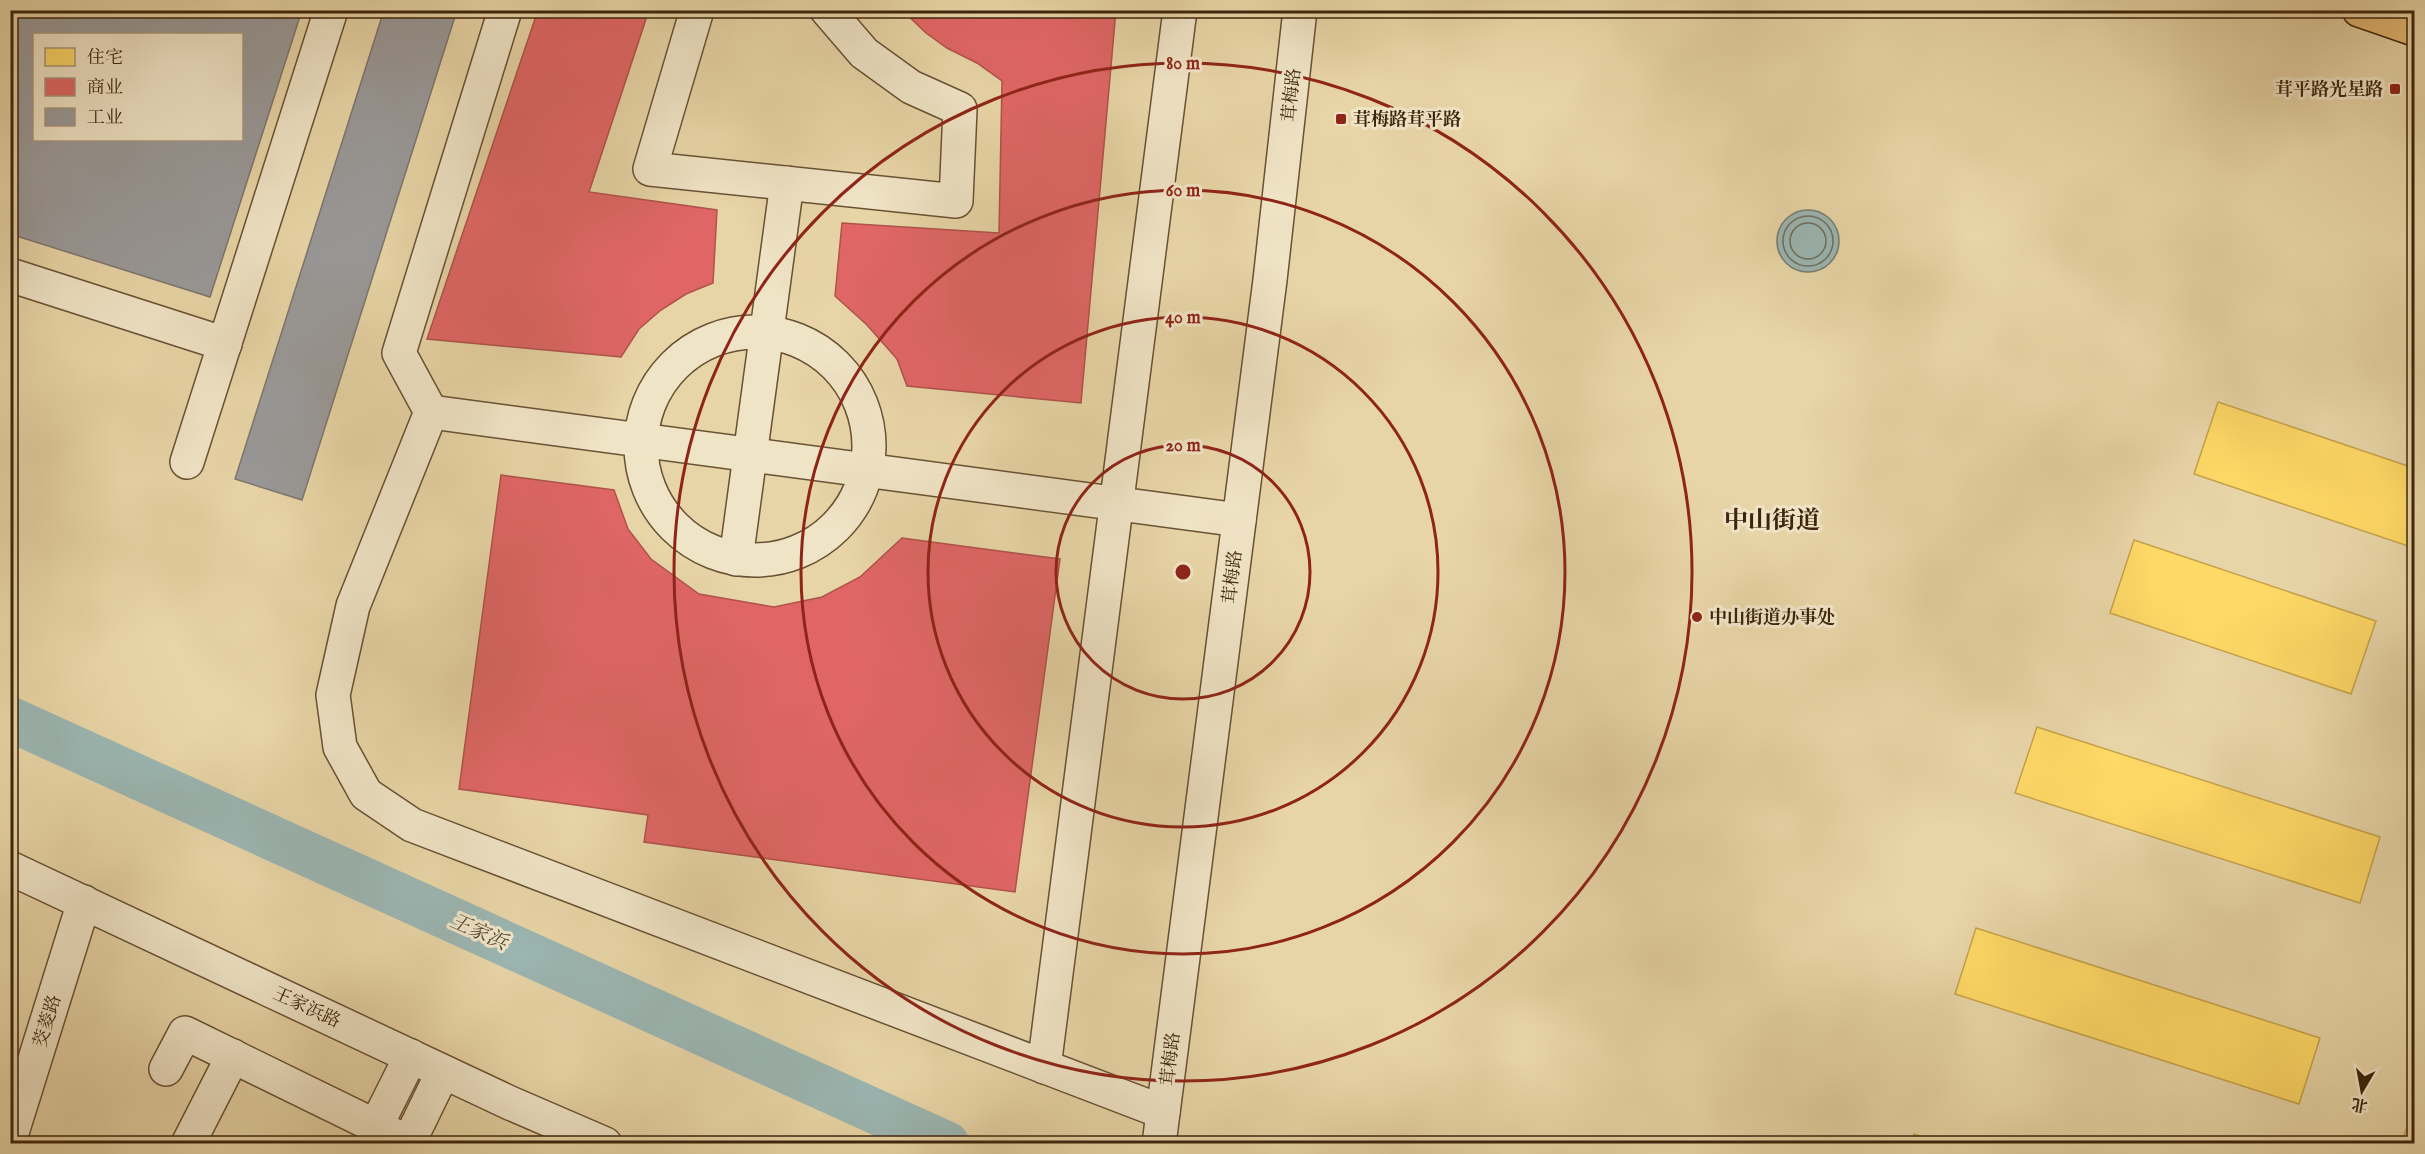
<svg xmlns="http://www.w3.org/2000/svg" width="2425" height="1154" viewBox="0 0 2425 1154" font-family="'IM FELL English','Noto Serif SC',serif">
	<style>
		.water { fill: #9bb6b2; stroke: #757c70; stroke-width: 1.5 }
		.homes { fill: #ffd966; stroke: #c5a34b; stroke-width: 1.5 }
		.shops { fill: #e06666; stroke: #af524b; stroke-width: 1.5 }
		.industry { fill: #999; stroke: #7d766f; stroke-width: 1.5; fill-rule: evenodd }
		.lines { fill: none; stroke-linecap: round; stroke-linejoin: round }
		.shore { stroke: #6c6e5f; stroke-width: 1.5 }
		.canal { stroke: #9bb6b2; stroke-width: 45 }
		.minor-casing { stroke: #685133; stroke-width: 36 }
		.major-casing { stroke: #3d250c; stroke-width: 36 }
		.minor { stroke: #f0e4c6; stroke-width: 33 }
		.major { stroke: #e4ba74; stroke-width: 33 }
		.ring { fill: none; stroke: #8f2418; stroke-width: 3 }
		.poi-dot { fill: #8f2418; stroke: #f0e4c6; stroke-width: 2 }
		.labels { text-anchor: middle; stroke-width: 6; stroke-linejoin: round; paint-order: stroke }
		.poi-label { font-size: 18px; font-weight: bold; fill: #3d250c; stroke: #f0e4c6; text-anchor: start }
		.street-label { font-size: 18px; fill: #3d250c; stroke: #f0e4c6 }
		.water-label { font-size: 20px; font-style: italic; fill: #544936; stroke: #f0e4c6 }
		.district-label { font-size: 24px; font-weight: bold; fill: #3d250c; stroke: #f0e4c6 }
		.centre { fill: #8f2418; stroke: #f0e4c6; stroke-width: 3 }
		.ring-label { font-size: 18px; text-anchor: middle; font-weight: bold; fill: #8f2418; stroke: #f0e4c6; stroke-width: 6; stroke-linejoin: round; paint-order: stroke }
	</style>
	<rect width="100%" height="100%" fill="#e8d5a7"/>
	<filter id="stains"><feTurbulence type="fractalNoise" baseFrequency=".00333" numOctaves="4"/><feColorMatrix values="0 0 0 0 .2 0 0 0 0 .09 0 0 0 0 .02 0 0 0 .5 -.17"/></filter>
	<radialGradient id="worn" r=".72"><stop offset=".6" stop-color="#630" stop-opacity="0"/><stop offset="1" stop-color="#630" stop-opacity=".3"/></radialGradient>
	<circle class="water" cx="1808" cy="241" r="31"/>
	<g class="homes">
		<polygon points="2218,402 2414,468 2414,548 2194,474"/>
		<polygon points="2134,540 2376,621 2351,694 2110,613"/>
		<polygon points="2037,727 2380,837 2360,903 2015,793"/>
		<polygon points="1976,928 2320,1038 2299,1104 1955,994"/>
		<polygon points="2414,1108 2414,1144 2401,1144"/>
		<polygon points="1914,1134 1944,1144 1911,1144"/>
	</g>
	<g class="shops">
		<polygon points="538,10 649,10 589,192 717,210 713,283 686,294 661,310 639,329 621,357 427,339"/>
		<polygon points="902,10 1116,10 1081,403 907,386 897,359 867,325 835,296 842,223 999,233 1002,81 977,63 947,48 926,33"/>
		<polygon points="501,475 614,490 628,529 651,559 699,594 774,607 822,597 860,577 902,538 1060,559 1015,892 644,842 648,815 459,789"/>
	</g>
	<g class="industry">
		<path d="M10,10H302L210,297L10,234ZM34,34H242V140H34Z"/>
		<polygon points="384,10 457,10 302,500 235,479"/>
	</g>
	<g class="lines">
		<g class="shore">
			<circle cx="1808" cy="241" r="25"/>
			<circle cx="1808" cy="241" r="18"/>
		</g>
		<polyline class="canal" points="10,719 947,1144"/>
		<g class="minor-casing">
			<g id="minor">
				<polyline points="505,10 399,353 431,412 353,606 333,695 340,747 366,794 412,825 1163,1112"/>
				<polyline points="697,10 650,169 956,201 960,109 911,87 864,53 827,10"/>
				<polyline points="10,275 225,344"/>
				<circle cx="755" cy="446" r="114"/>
				<polyline points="431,412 1239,520"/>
				<polyline points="187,462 331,10"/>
				<polyline points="736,559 787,183"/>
				<polyline points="10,868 510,1103 605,1144"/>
				<polyline points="1044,1067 1180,10"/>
				<polyline points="166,1069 185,1033 412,1144"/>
				<polyline points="376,1126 411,1056"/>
				<polyline points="10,1139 84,902"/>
				<polyline points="409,1142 443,1072"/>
				<polyline points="188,1144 233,1056"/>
				<polyline points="1159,1144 1270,280 1300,10"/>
			</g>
		</g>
		<g class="major-casing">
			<polyline id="major" points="2359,10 2414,29"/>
		</g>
		<use href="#minor" class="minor"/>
		<use href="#major" class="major"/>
	</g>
	<g class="ring">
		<circle cx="1183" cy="572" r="127"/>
		<circle cx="1183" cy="572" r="255"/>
		<circle cx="1183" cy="572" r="382"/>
		<circle cx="1183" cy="572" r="509"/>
	</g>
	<g class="poi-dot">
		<rect x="2389" y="83" width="12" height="12" rx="3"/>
		<rect x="1335" y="113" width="12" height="12" rx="3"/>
		<circle cx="1697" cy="617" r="6"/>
	</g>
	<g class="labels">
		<g class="poi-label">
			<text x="2383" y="95" text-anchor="end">茸平路光星路</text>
			<text x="1353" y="125">茸梅路茸平路</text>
			<text x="1709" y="623">中山街道办事处</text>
		</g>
		<g class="street-label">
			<text transform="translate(1291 95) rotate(-84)" y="6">茸梅路</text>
			<text transform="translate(1232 577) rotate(-83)" y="6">茸梅路</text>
			<text transform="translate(307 1007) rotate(25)" y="6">王家浜路</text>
			<text transform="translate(47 1021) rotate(-73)" y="6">茭菱路</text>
			<text transform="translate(1170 1059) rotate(-83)" y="6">茸梅路</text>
		</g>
		<g class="water-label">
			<text transform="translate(479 931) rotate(24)" y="7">王家浜</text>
		</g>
		<g class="district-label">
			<text x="1772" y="528">中山街道</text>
		</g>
	</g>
	<circle cx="1183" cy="572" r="9" class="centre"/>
	<g class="ring-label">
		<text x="1183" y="69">80 m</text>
		<text x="1183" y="196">60 m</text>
		<text x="1183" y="323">40 m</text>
		<text x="1183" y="451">20 m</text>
	</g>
	<rect width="2425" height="1154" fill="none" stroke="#e8d5a7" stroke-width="36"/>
	<rect x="12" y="12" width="2401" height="1130" fill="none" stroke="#3d250c" stroke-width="3"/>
	<rect x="18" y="18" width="2389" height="1118" fill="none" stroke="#3d250c" stroke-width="1.5"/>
	<rect x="33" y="33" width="210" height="108" fill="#f0e4c6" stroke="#a8987c" stroke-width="1.5"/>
	<rect x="45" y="48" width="30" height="18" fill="#ffd966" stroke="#a8987c" stroke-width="1.5"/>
	<text x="87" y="63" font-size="18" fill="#3d250c">住宅</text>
	<rect x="45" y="78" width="30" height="18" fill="#e06666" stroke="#a8987c" stroke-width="1.5"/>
	<text x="87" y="93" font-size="18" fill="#3d250c">商业</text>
	<rect x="45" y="108" width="30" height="18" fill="#999999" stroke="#a8987c" stroke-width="1.5"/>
	<text x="87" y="123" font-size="18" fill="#3d250c">工业</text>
	<g transform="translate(2362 1091) rotate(190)" stroke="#f0e4c6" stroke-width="4.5" paint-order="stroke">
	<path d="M0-4.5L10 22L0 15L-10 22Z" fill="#3d250c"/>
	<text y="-9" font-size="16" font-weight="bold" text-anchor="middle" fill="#3d250c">北</text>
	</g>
	<rect width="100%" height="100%" filter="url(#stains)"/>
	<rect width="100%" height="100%" fill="url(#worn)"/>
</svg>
